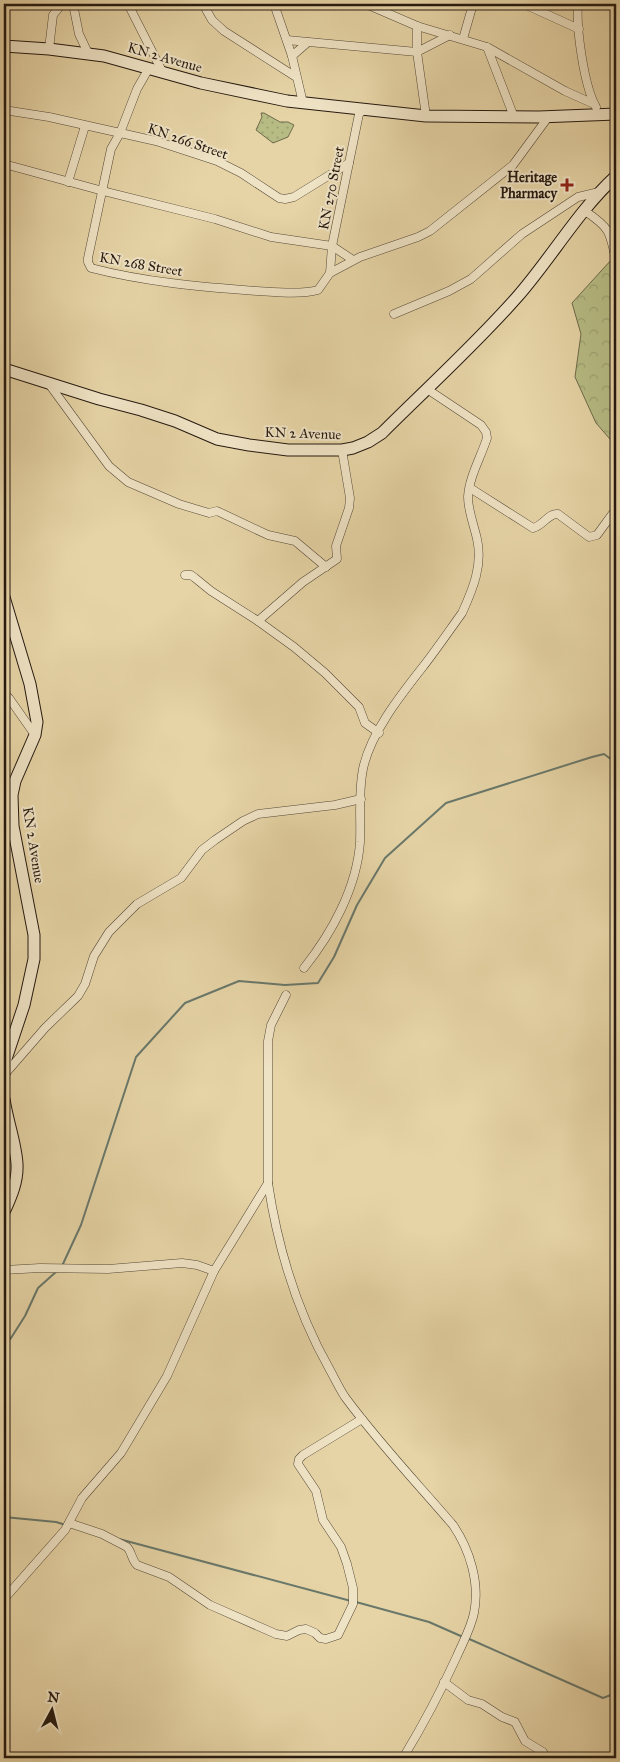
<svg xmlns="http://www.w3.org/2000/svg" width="620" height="1762" viewBox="0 0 620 1762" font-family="'IM FELL Great Primer',serif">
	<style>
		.green { fill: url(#green-dots); stroke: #6e6a4a }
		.forest { fill: url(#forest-crowns); stroke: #6e6a4a }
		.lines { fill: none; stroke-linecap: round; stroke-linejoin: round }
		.stream { stroke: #69786b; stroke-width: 2 }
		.minor-casing { stroke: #554836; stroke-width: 9 }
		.secondary-casing { stroke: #251910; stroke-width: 13 }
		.minor { stroke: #efe3c5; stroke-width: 8 }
		.secondary { stroke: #efe3c5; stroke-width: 11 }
		.poi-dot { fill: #8f2418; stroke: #efe3c5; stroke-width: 2 }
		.labels { text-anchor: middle; stroke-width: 4; stroke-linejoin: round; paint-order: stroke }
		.street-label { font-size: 14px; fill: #251910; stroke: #efe3c5 }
		.poi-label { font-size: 14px; font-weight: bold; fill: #251910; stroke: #efe3c5; text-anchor: end }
	</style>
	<defs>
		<pattern id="green-dots" width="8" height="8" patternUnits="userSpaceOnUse" patternTransform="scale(1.25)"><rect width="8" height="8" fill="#b7bc85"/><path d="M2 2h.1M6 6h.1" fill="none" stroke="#9da172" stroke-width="1.8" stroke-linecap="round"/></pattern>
		<pattern id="forest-crowns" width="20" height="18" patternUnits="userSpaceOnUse" patternTransform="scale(1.25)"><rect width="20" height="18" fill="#b7bc85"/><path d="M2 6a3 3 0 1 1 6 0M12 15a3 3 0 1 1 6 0" fill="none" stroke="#9da172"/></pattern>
	</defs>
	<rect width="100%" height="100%" fill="#e6d4a6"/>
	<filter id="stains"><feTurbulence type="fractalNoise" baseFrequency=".004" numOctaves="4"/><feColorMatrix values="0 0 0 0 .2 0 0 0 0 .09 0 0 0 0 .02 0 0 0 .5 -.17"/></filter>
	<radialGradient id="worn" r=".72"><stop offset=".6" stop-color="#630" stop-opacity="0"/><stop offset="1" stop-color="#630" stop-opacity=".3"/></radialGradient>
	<polygon class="green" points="261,113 264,113 280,122 288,122 294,125 288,137 273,143 256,130 262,117"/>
	<polygon class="forest" points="612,259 616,288 616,446 596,423 575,377 581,334 572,303"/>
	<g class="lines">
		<g class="stream">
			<polyline points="62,1266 81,1225 136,1057 185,1003 239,981 285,985 318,983 334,957 357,905 385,858 446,803 592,757 604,754 616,763"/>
			<polyline points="4,1345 11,1338 25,1316 38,1288 57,1271"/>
			<polyline points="4,1517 56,1522 66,1525"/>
			<polyline points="119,1539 351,1601"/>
			<polyline points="356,1602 429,1622 463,1637"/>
			<polyline points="467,1638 603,1698 616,1693"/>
		</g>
		<g class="minor-casing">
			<g id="minor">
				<polyline points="73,4 79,34 88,53"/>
				<polyline points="128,4 163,73"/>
				<polyline points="203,4 212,20 224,31 296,77"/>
				<polyline points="274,4 292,56 303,103"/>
				<polyline points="366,4 417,26 487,47 565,91 594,104"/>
				<polyline points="524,4 579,29"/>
				<path d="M578,4C576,28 584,86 596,107"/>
				<polyline points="417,26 417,52 426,116"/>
				<polyline points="463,39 473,4"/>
				<polyline points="287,40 417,52 450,35"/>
				<polyline points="487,47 514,117"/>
				<polyline points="49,49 53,15 62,4"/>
				<polyline points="292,56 308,42"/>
				<path d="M149,68L137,89L120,133L111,149L88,258V262L91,268C145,282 201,287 257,291C274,292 301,295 318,290L330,273L332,246L359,114L364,110"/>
				<polyline points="4,110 49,117 156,141 217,161 241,173 279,198 285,199 294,197 349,163"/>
				<polyline points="4,164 103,191 215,219 271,237 332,246 353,260"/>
				<polyline points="68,182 85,126"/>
				<path d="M585,211C610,228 610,231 616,261"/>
				<polyline points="330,273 360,257 418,237 430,231 513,165 549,116"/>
				<polyline points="394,314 449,291 471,279 522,234 578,197 599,192"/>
				<polyline points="49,384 109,466 128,482 179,504 209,513 217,511 268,535 295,541 326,567"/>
				<path d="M470,488L533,528C543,526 548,513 558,514L589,537L597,535L616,509"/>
				<polyline points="185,575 191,575 195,578 211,591 258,621 294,647 325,673 359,707 365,723 379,733"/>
				<polyline points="258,621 303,582 337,559 336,546 349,508 350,498 342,450"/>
				<polyline points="4,694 9,698 35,735"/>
				<path d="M304,968C332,933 357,887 360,842C361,818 358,793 363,769C370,734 400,696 422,668C436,650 449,631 462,613C473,589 483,565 477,539C474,525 468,511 468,497C469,477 481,457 487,438L486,432L481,425L427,389"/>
				<polyline points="5,1074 45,1028 78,996 85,984 94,956 109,932 137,904 181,878 202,850 215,840 243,821 258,814 335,805 361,799"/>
				<path d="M268,1183C278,1249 297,1312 330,1370C335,1379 339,1388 345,1397C378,1442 417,1483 453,1525C470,1550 480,1583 474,1613C471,1628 463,1642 457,1656C441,1691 423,1725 403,1758"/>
				<polyline points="4,1270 40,1268 108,1269 182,1263 197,1265 214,1271"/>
				<path d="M69,1523L102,1534L127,1547C132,1552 131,1559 137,1565L169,1577L210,1605L276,1634L287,1636L299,1630L306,1629L315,1633L320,1638L326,1639L338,1635L353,1604V1588L347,1564L341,1547L323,1520L316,1491L298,1464L299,1459L303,1455L362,1419"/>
				<polyline points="4,1599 65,1530 82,1498 121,1453 167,1376 214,1271 268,1183 268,1041 271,1025 286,995"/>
				<polyline points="444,1682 468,1700 482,1704 502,1717 515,1722 525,1741 543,1752 545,1758"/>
			</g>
		</g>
		<g class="secondary-casing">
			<g id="secondary">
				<polyline points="4,46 49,49 104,56 201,83 287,101 426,116 539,117 616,114"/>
				<path d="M4,369L99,399L141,410L175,421L217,439L249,445L288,450H342L353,448L368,442L382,433C427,388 476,344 518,296C552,257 578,211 616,176"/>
				<polyline points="4,597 30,684 37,722 35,735 15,781 12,795 13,826 34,935 34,959 24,1005 6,1059 4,1073"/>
				<path d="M4,1099C7,1120 16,1144 17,1164C18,1181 11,1197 4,1212"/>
			</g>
		</g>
		<use href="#minor" class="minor"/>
		<use href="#secondary" class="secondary"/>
	</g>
	<path class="poi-dot" d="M564.5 177.5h5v5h5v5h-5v5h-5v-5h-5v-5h5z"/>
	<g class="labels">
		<g class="street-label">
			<text transform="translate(165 57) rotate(16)" y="5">KN 2 Avenue</text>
			<text transform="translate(188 141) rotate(19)" y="5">KN 266 Street</text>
			<text transform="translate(331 188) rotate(-79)" y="5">KN 270 Street</text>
			<text transform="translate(141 264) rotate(10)" y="5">KN 268 Street</text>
			<text transform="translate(303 433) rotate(2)" y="5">KN 2 Avenue</text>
			<text transform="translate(34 845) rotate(81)" y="5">KN 2 Avenue</text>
		</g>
		<g class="poi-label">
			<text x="557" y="182">Heritage<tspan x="557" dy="16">Pharmacy</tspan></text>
		</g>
	</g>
	<rect width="620" height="1762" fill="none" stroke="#e6d4a6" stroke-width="20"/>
	<rect x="5" y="5" width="610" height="1752" fill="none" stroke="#251910" stroke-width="2.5"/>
	<rect x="10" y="10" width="600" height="1742" fill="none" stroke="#251910"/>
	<g transform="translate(52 1710) rotate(7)" stroke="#efe3c5" stroke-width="4" paint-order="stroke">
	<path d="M0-4L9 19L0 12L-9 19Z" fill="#251910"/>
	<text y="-8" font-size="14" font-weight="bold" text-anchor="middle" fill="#251910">N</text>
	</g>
	<rect width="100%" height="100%" filter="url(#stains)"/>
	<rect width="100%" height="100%" fill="url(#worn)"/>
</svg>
